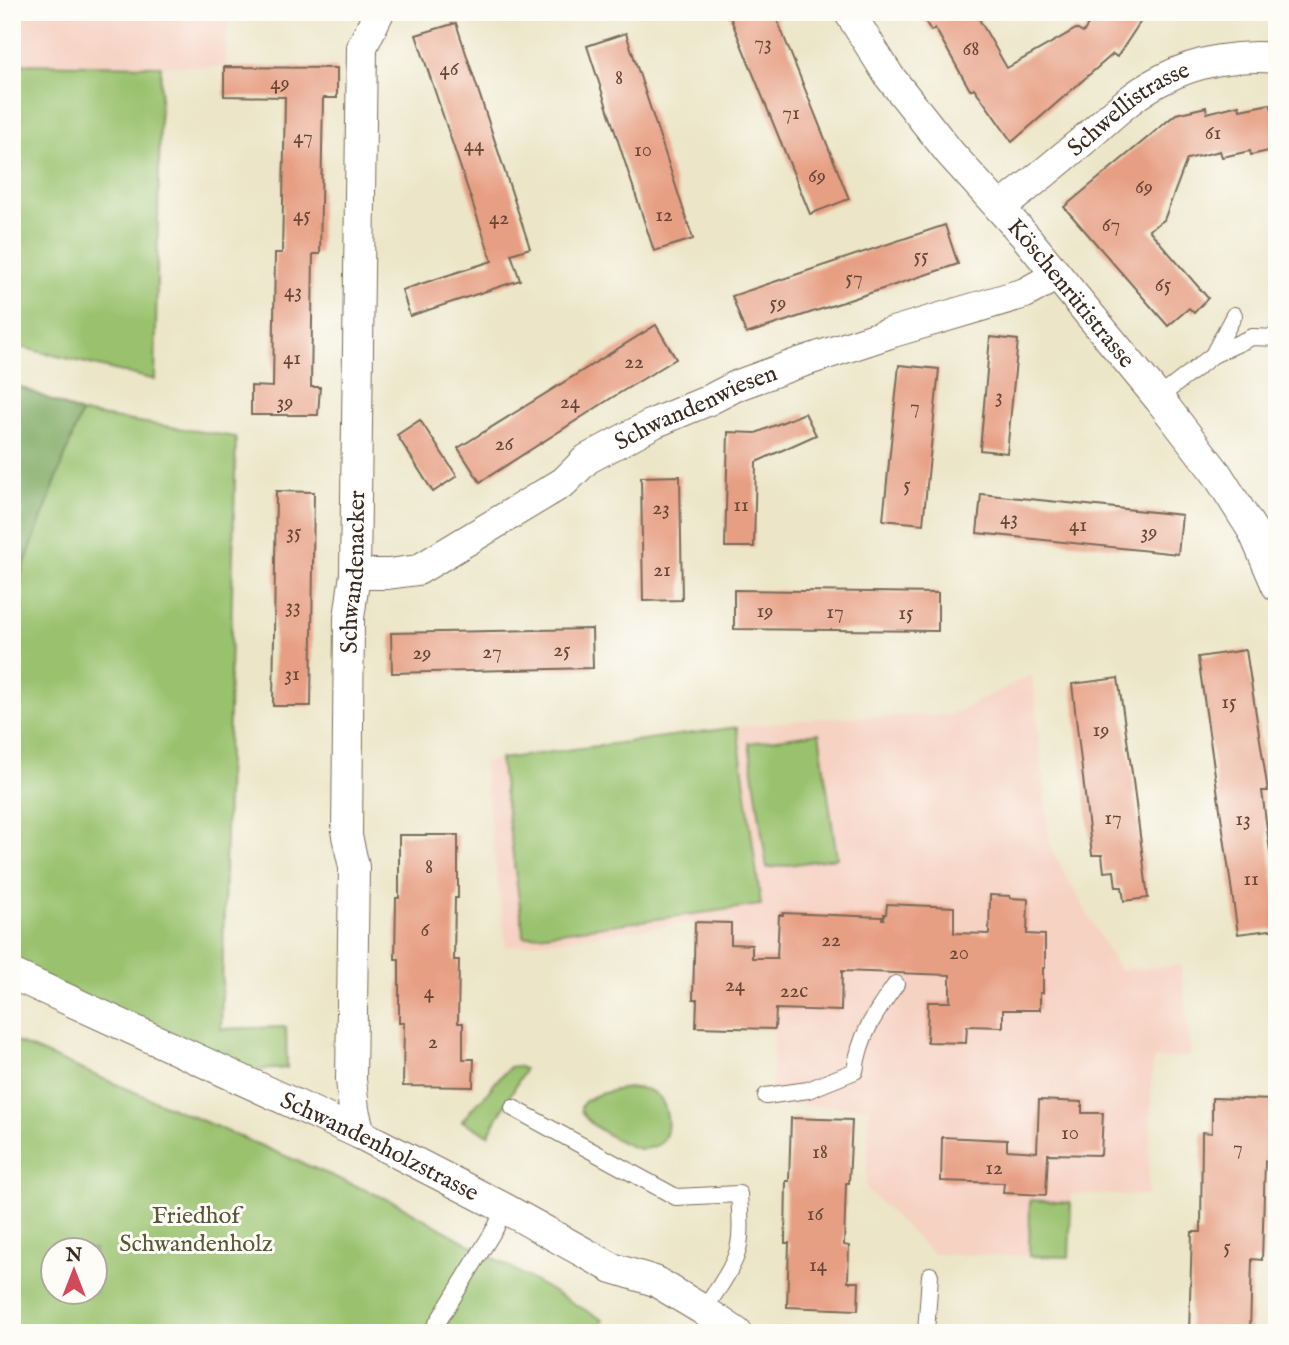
<svg xmlns="http://www.w3.org/2000/svg" width="1289" height="1345" viewBox="0 0 1289 1345" font-family="'IM FELL English',serif">
	<style>
		.built { fill: #f6d2c3 }
		.green { fill: #9ac26e; stroke: #6a7646; stroke-width: 2; fill-rule: evenodd }
		.forest { fill: #7ba861; stroke: #5b6940; stroke-width: 2 }
		.building { fill: #e79f83 }
		.lines { fill: none; stroke-linecap: round; stroke-linejoin: round }
		.lane-casing { stroke: #796b59; stroke-width: 18 }
		.street-casing { stroke: #796b59; stroke-width: 32 }
		.lane { stroke: #fff; stroke-width: 16 }
		.street { stroke: #fff; stroke-width: 30 }
		.labels { text-anchor: middle; stroke-width: 6; stroke-linejoin: round; paint-order: stroke }
		.number-label { font-size: 21px; fill: #664737 }
		.street-label { font-size: 24px; fill: #3b2a1e; stroke: #fdfcf7 }
		.park-label { font-size: 24px; fill: #585836; stroke: #fdfcf7 }
	</style>
	<rect width="100%" height="100%" fill="#fdfcf7"/>
	<filter id="ink" filterUnits="userSpaceOnUse"><feTurbulence type="fractalNoise" baseFrequency=".0143" numOctaves="2"/><feDisplacementMap in="SourceGraphic" scale="14" xChannelSelector="R" yChannelSelector="G"/><feConvolveMatrix kernelMatrix="1 2 1 2 8 2 1 2 1" color-interpolation-filters="sRGB"/></filter>
	<filter id="wash" filterUnits="userSpaceOnUse"><feTurbulence type="fractalNoise" baseFrequency=".00686" numOctaves="4" result="noise"/><feDisplacementMap in="SourceGraphic" scale="28" xChannelSelector="R" yChannelSelector="G"/><feGaussianBlur stdDeviation="1.57" result="paint"/><feColorMatrix in="noise" values="0 0 0 0 0 0 0 0 0 0 0 0 0 0 0 0 0 1.4 0 .05"/><feComposite in="paint" operator="in"/></filter>
	<g filter="url(#wash)">
		<rect width="100%" height="100%" fill="#ece5c7"/>
		<g class="built">
			<polygon points="12,12 229,12 225,67 12,64"/>
			<polygon points="1032,675 1051,849 1119,970 1181,965 1191,1056 1153,1059 1148,1196 1071,1194 1069,1257 933,1254 866,1189 869,1108 771,1104 777,959 752,958 752,945 731,944 731,923 695,922 506,947 483,762 737,727 820,718 950,715"/>
		</g>
		<g class="green">
			<polygon points="12,64 161,66 155,380 12,345"/>
			<polygon points="81,413 236,437 221,1029 286,1027 287,1068 242,1071 12,962 12,598"/>
			<polygon points="737,727 761,905 524,937 500,759"/>
			<polygon points="819,733 837,858 767,868 749,743"/>
			<path d="M12,1040L396,1203L603,1320L595,1333H12ZM52,1250H94V1292H52Z"/>
			<polygon points="517,1066 524,1069 523,1073 488,1135 462,1121 476,1104 484,1097 498,1079 510,1067"/>
			<path d="M629,1088C640,1088 651,1088 659,1097C670,1110 673,1143 652,1147C649,1148 645,1149 641,1149C628,1148 580,1122 581,1108C583,1095 619,1089 629,1088Z"/>
			<polygon points="1030,1200 1071,1203 1069,1257 1029,1256"/>
		</g>
		<polygon class="forest" points="12,383 81,413 12,598"/>
		<g id="blocks">
			<g class="building">
				<polygon points="728,12 774,12 849,199 810,214"/>
				<polygon points="920,12 975,12 1007,68 1076,29 1083,33 1096,12 1147,12 1117,57 1113,54 1012,142 974,88 970,90 935,28 931,31"/>
				<polygon points="456,23 530,248 511,254 520,280 410,316 402,290 492,261 416,35"/>
				<polygon points="626,33 693,239 654,251 587,46"/>
				<polygon points="224,67 337,68 337,98 323,98 320,254 313,254 311,387 320,387 318,415 251,415 251,386 273,387 275,253 282,253 285,97 224,96"/>
				<polygon points="1270,104 1272,109 1277,108 1277,149 1251,155 1250,151 1222,157 1220,151 1187,159 1164,220 1149,230 1208,298 1194,313 1189,308 1168,326 1064,207 1176,114 1206,107 1207,113 1239,105 1240,110"/>
				<polygon points="945,225 958,264 746,334 732,296"/>
				<polygon points="656,325 676,359 613,397 480,482 458,448"/>
				<polygon points="990,337 1018,340 1007,453 980,450"/>
				<polygon points="899,365 939,369 923,524 883,520"/>
				<polygon points="805,413 816,435 756,462 754,547 725,547 728,432 756,433"/>
				<polygon points="420,420 457,476 433,492 397,435"/>
				<polygon points="680,476 682,600 643,601 641,477"/>
				<polygon points="276,491 314,492 311,706 273,706"/>
				<polygon points="981,494 1182,515 1178,554 977,533"/>
				<polygon points="734,590 938,593 938,631 734,629"/>
				<polygon points="592,629 593,668 392,673 391,633"/>
				<polygon points="1246,650 1268,791 1262,791 1277,905 1277,929 1238,934 1198,657"/>
				<polygon points="1118,678 1132,773 1148,898 1124,901 1122,887 1116,887 1114,871 1104,872 1102,855 1092,855 1072,684"/>
				<polygon points="399,835 458,835 458,898 455,898 454,960 459,960 458,1023 463,1023 463,1059 474,1059 473,1087 403,1086 404,1023 399,1023 399,959 395,959 396,898 399,898"/>
				<polygon points="990,895 1010,896 1010,898 1028,899 1027,934 1045,935 1045,968 1043,968 1043,993 1040,993 1040,1010 1003,1010 1003,1027 967,1026 966,1043 927,1042 928,1002 950,1002 950,975 842,971 841,1011 776,1009 775,1029 696,1027 697,999 693,999 695,922 731,923 731,944 752,945 752,958 777,958 779,915 783,915 783,913 882,917 882,919 884,919 884,914 886,914 887,904 954,907 954,933 989,934"/>
				<polygon points="1212,1098 1274,1100 1273,1161 1265,1161 1262,1260 1252,1259 1250,1333 1189,1333 1192,1232 1201,1232 1202,1132 1212,1133"/>
				<polygon points="1039,1100 1082,1102 1082,1113 1103,1113 1101,1155 1048,1154 1046,1195 1003,1193 1004,1183 941,1181 942,1137 1007,1140 1007,1150 1037,1152"/>
				<polygon points="791,1118 852,1120 849,1183 846,1183 844,1245 849,1246 848,1282 859,1282 858,1310 787,1307 789,1243 785,1243 786,1181 789,1181"/>
			</g>
		</g>
	</g>
	<g filter="url(#ink)">
		<use href="#blocks" fill-opacity="0" stroke="#796b59" stroke-width="2"/>
		<g class="lines">
			<g class="lane-casing">
				<g id="lane">
					<polyline points="1213,355 1252,337 1277,338"/>
					<polyline points="1158,398 1213,355 1234,315"/>
					<path d="M766,1096L808,1090L855,1071C860,1034 875,1014 896,984"/>
					<path d="M513,1108L676,1197L739,1194C740,1214 743,1237 736,1256C729,1274 715,1294 703,1310"/>
					<polyline points="431,1333 496,1227 504,1208"/>
					<polyline points="926,1333 930,1275"/>
				</g>
			</g>
			<g class="street-casing">
				<g id="street">
					<path id="s1" d="M849,12L889,76L950,153L1025,236L1057,275L1160,400L1217,474L1253,531L1277,586"/>
					<path id="s2" d="M1000,208C1027,187 1053,166 1079,144C1105,122 1132,94 1163,79C1197,61 1239,54 1277,58"/>
					<path id="s3" d="M355,574H388L418,570L564,482L587,459L654,423L707,401L738,385L793,365L893,332L1025,293L1057,275"/>
					<path id="s4" d="M12,974L360,1134L504,1208L612,1268L655,1281L703,1310L737,1333"/>
					<path id="s5" d="M360,1134L354,1110L351,1079L354,867L347,836L349,618L355,574L362,47L379,12"/>
				</g>
			</g>
			<use href="#lane" class="lane"/>
			<use href="#street" class="street"/>
		</g>
	</g>
	<g class="labels">
		<g class="number-label">
			<text x="763" y="49">73</text>
			<text x="971" y="55">68</text>
			<text x="449" y="75">46</text>
			<text x="619" y="84">8</text>
			<text x="280" y="89">49</text>
			<text x="791" y="119">71</text>
			<text x="1213" y="139">61</text>
			<text x="303" y="143">47</text>
			<text x="474" y="151">44</text>
			<text x="643" y="156">10</text>
			<text x="817" y="182">69</text>
			<text x="1144" y="193">69</text>
			<text x="302" y="221">45</text>
			<text x="664" y="221">12</text>
			<text x="499" y="224">42</text>
			<text x="1111" y="231">67</text>
			<text x="921" y="262">55</text>
			<text x="854" y="284">57</text>
			<text x="1163" y="291">65</text>
			<text x="293" y="297">43</text>
			<text x="778" y="309">59</text>
			<text x="292" y="364">41</text>
			<text x="634" y="368">22</text>
			<text x="999" y="402">3</text>
			<text x="285" y="408">39</text>
			<text x="570" y="408">24</text>
			<text x="915" y="413">7</text>
			<text x="504" y="450">26</text>
			<text x="907" y="491">5</text>
			<text x="741" y="511">11</text>
			<text x="661" y="514">23</text>
			<text x="1009" y="524">43</text>
			<text x="1078" y="531">41</text>
			<text x="294" y="538">35</text>
			<text x="1149" y="538">39</text>
			<text x="662" y="576">21</text>
			<text x="293" y="612">33</text>
			<text x="765" y="617">19</text>
			<text x="835" y="618">17</text>
			<text x="906" y="619">15</text>
			<text x="562" y="656">25</text>
			<text x="492" y="658">27</text>
			<text x="422" y="659">29</text>
			<text x="292" y="680">31</text>
			<text x="1229" y="708">15</text>
			<text x="1101" y="736">19</text>
			<text x="1113" y="824">17</text>
			<text x="1243" y="825">13</text>
			<text x="429" y="873">8</text>
			<text x="1251" y="885">11</text>
			<text x="425" y="936">6</text>
			<text x="831" y="946">22</text>
			<text x="959" y="959">20</text>
			<text x="735" y="991">24</text>
			<text x="794" y="997">22c</text>
			<text x="429" y="998">4</text>
			<text x="433" y="1048">2</text>
			<text x="1070" y="1139">10</text>
			<text x="1238" y="1154">7</text>
			<text x="820" y="1158">18</text>
			<text x="994" y="1174">12</text>
			<text x="815" y="1220">16</text>
			<text x="1227" y="1253">5</text>
			<text x="818" y="1271">14</text>
		</g>
		<g class="street-label">
			<text dy="8" stroke="none"><textPath href="#s2" startOffset="163">Schwellistrasse</textPath></text>
			<text dy="8" stroke="none"><textPath href="#s1" startOffset="359">Köschenrütistrasse</textPath></text>
			<text dy="8" stroke="none"><textPath href="#s3" startOffset="387">Schwandenwiesen</textPath></text>
			<text dy="8" stroke="none"><textPath href="#s5" startOffset="564">Schwandenacker</textPath></text>
			<text dy="8" stroke="none"><textPath href="#s4" startOffset="406">Schwandenholzstrasse</textPath></text>
		</g>
		<g class="park-label">
			<text x="196" y="1223">Friedhof<tspan x="196" dy="28">Schwandenholz</tspan></text>
		</g>
	</g>
	<rect width="1289" height="1345" fill="none" stroke="#fdfcf7" stroke-width="42"/>
	<g transform="translate(74 1271)"><circle r="33" fill="#fdfcf7" stroke="#afa8a0" stroke-width="2"/>
	<path d="M0-5L12 26L0 18L-12 26Z" fill="#d1495b"/>
	<text y="-10" font-size="19" font-weight="bold" text-anchor="middle" fill="#3b2a1e">N</text>
	</g>
</svg>
